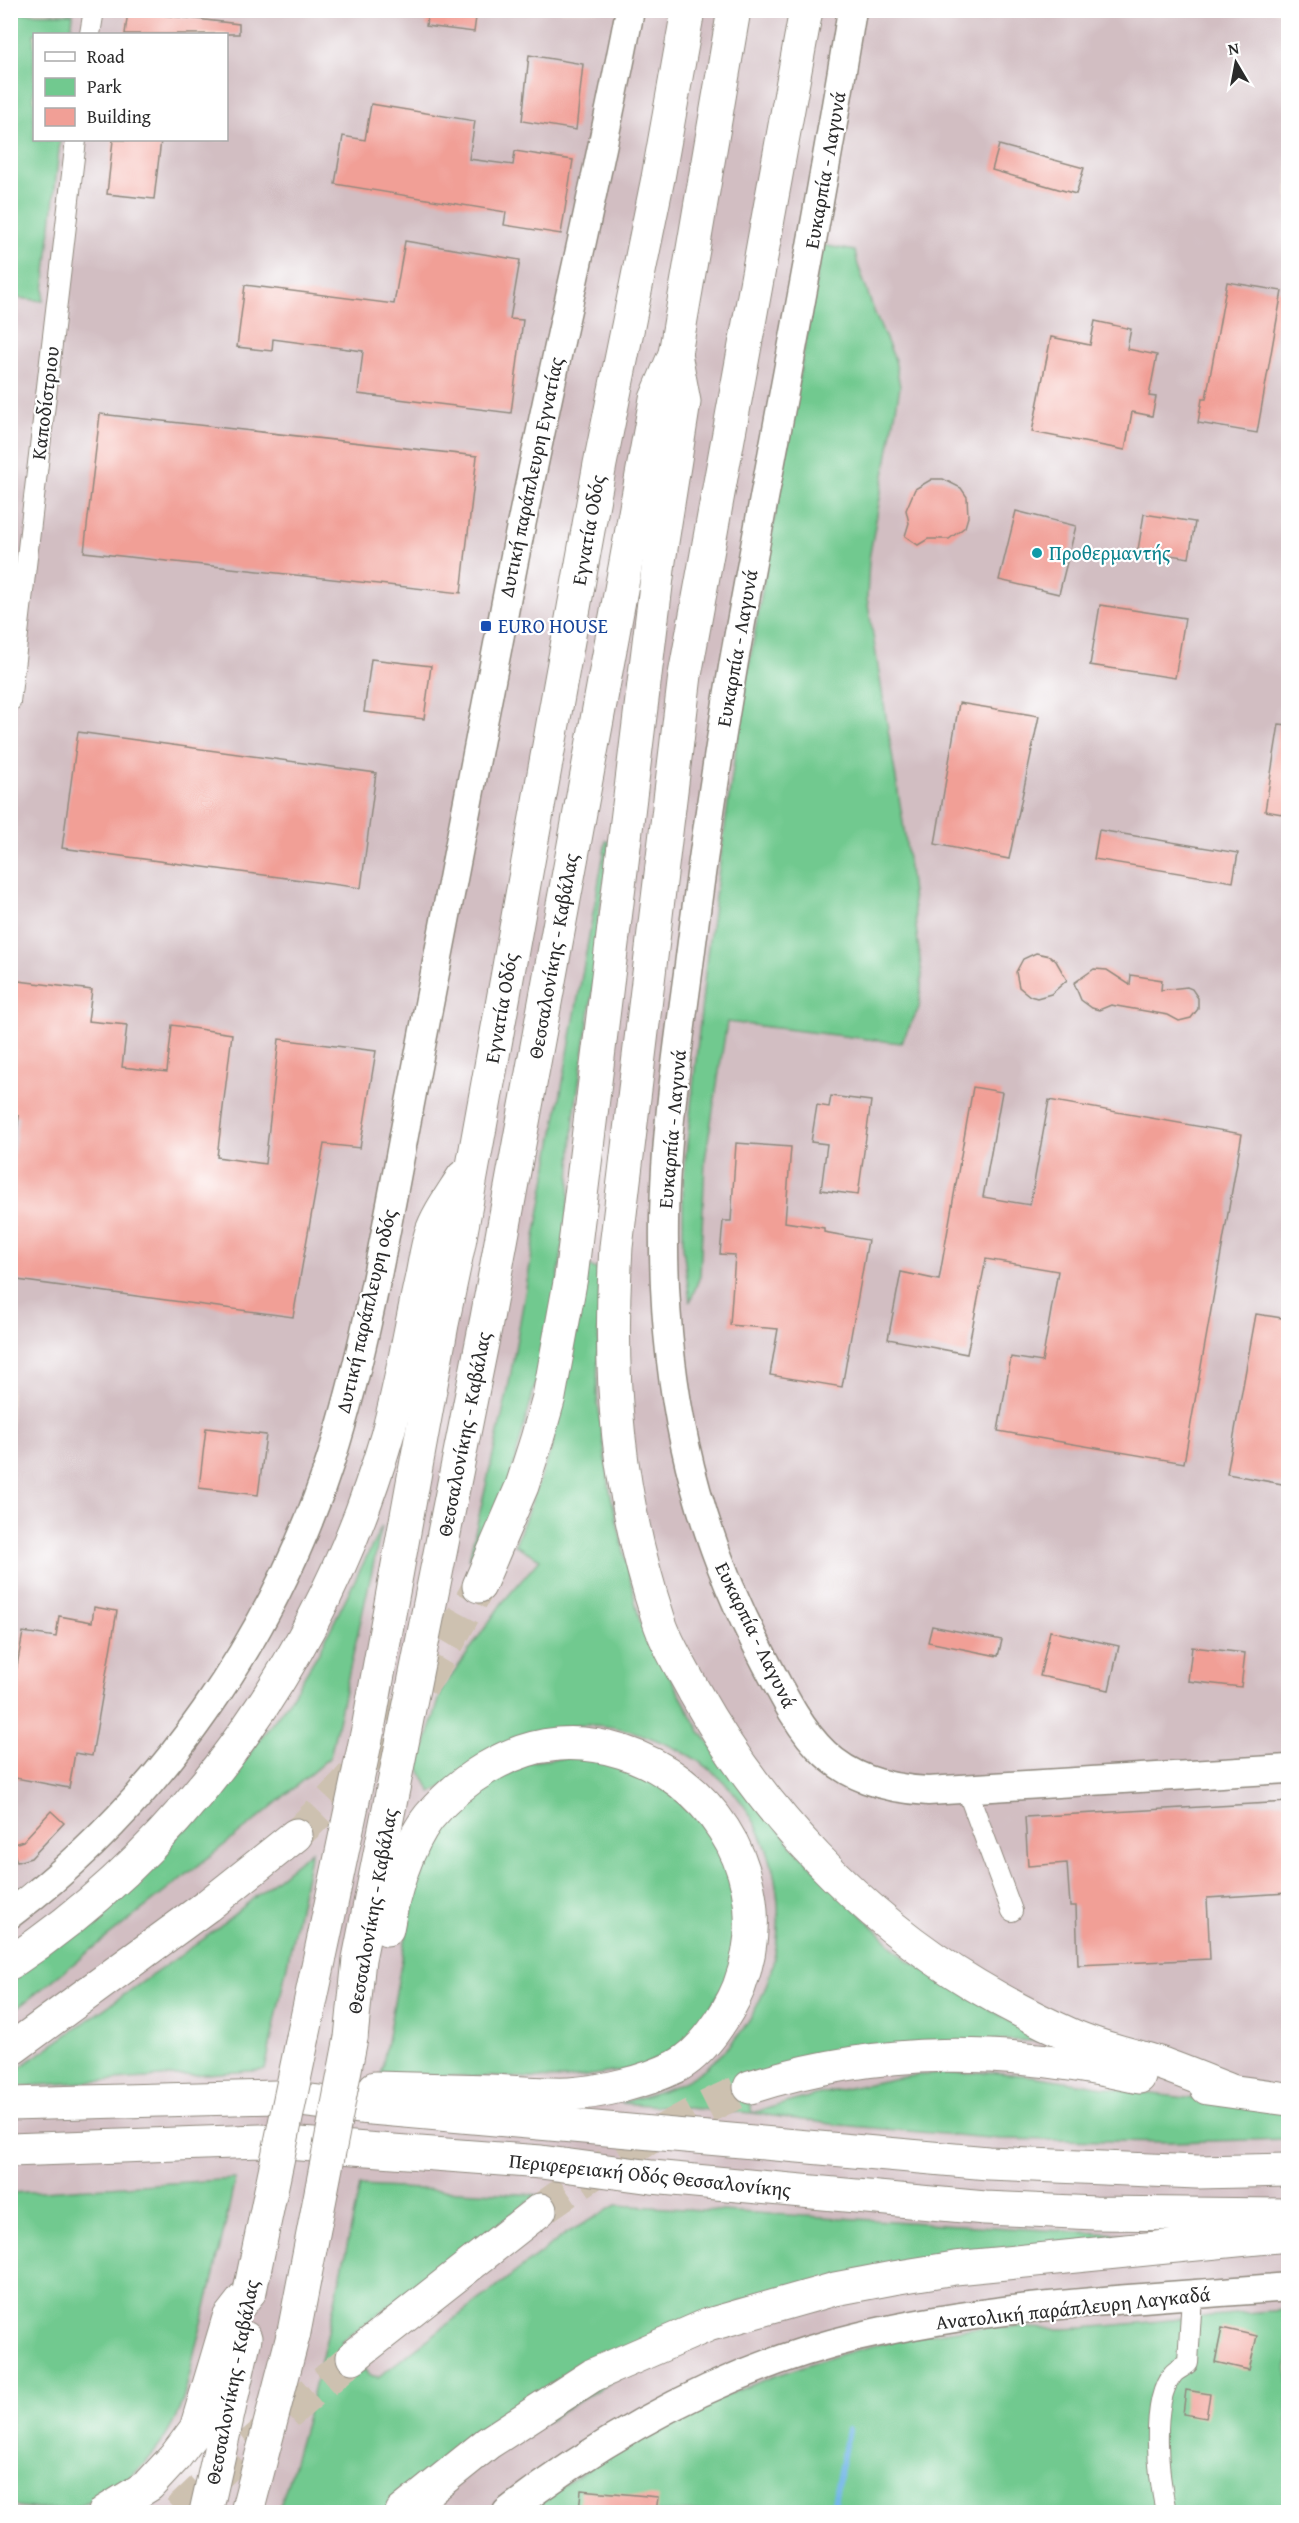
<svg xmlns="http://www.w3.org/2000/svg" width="1299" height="2523" viewBox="0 0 1299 2523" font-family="'Gentium Book Plus',serif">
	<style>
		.industrial { fill: #d2bec2; fill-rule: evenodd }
		.green { fill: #71c98f; stroke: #4e7a5d; stroke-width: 1.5 }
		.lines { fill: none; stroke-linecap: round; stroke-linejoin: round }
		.stream { stroke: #72b6e8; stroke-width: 6 }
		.building { fill: #f19f96 }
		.highway-tunnel { stroke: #cdc1b0; stroke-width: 33; stroke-dasharray: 33 16; stroke-linecap: butt }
		.street-casing { stroke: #90897e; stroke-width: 22 }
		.secondary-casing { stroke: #90897e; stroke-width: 31 }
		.highway-casing { stroke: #90897e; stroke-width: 35 }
		.street { stroke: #fff; stroke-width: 20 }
		.secondary { stroke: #fff; stroke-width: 28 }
		.highway { stroke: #fff; stroke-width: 33 }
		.highway-bridge-casing { stroke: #90897e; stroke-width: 35; stroke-linecap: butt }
		.highway-bridge { stroke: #fff; stroke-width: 33 }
		.culture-dot { fill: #0f9aa8; stroke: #fff; stroke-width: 2 }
		.transit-dot { fill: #1a4fb4; stroke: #fff; stroke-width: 2 }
		.labels { text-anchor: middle; stroke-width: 4.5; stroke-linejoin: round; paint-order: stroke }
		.street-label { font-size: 20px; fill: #2b2b2b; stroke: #fff }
		.culture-label { font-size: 20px; fill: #0d838f; stroke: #fff; text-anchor: start }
		.transit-label { font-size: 20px; fill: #164399; stroke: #fff; text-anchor: start }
	</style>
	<rect width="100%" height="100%" fill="#fff"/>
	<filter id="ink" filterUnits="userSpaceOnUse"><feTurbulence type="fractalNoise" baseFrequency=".0167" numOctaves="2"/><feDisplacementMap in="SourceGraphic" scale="12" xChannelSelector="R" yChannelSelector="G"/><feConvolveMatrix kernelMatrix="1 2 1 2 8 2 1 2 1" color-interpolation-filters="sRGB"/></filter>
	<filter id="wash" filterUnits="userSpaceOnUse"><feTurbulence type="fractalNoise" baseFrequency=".008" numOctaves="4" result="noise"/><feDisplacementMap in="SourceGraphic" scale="24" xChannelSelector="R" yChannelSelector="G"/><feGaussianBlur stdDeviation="1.35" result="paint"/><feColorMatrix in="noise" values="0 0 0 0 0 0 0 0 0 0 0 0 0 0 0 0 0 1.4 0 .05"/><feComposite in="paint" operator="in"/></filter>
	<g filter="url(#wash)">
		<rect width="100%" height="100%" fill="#f6e7d1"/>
		<path class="industrial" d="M11,11H1288V2512H11ZM34,34H226V140H34Z"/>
		<g class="green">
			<polygon points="11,13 73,14 71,34 34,34 34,140 60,140 43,301 11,297"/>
			<polygon points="822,245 855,251 858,265 874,311 895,360 900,387 869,559 867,598 905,835 922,976 919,1008 901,1043 727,1022 705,1160 700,1276 690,1302 683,1247 683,1182 707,955 740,718"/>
			<polygon points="606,841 610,842 597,926 593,988 574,1116 569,1198 553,1318 498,1524 469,1559 507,1394"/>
			<path d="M588,1266L600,1270L597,1396L610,1491L640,1622L701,1733L794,1848L907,1960L1043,2041L998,2040L746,2077L752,2113L815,2095L893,2079L919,2075L989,2072L1032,2076L1144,2093L1288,2110V2139L1170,2142L1000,2139L839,2125L752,2113L620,2103C649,2095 679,2088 704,2069C799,1998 804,1849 713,1772C696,1757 674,1747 654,1739C621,1725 581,1720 547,1731C534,1735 522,1744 511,1750C484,1764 457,1779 431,1793L419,1767L442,1690L502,1603L540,1559L515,1545L551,1450Z"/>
			<polygon points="382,1526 330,1757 256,1820 11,2013 11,1973 190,1825 233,1775 289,1701 319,1652"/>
			<polygon points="591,1755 679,1791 733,1864 737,1963 691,2040 640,2068 566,2079 381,2074 411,1909 423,1868 436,1840 454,1812 471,1796 528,1762"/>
			<polygon points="311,1851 265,2070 11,2087 11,2074 205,1938"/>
			<path d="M235,2179C223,2236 211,2293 195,2349C191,2367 188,2385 182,2402C166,2450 123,2495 74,2507C53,2512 31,2509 11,2505V2193Z"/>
			<path d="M360,2186L538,2195L341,2342L369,2375L378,2377L567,2233L616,2205L1131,2235L743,2300L399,2512H278C314,2406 336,2296 360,2186Z"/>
			<path d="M1288,2310V2512H529C649,2415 831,2340 985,2327C1011,2325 1037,2330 1063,2329C1138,2325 1213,2314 1288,2310Z"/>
		</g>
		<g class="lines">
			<polyline class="stream" points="832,2512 848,2430"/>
		</g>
		<g id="blocks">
			<g class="building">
				<polygon points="428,10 477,10 474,32 426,26"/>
				<polygon points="128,11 239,24 239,34 125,34"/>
				<polygon points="529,55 583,64 576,130 522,121"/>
				<polygon points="371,104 475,121 469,159 513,165 515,151 573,160 561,234 504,225 506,212 335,184 343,136 365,140"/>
				<polygon points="113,140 161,140 154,199 107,194"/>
				<polygon points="999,145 1084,168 1076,194 992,170"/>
				<polygon points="405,241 520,260 510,319 523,320 511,413 358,394 363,351 273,339 272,351 237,347 245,285 394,304"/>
				<polygon points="1227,282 1282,291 1257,433 1198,423 1202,399 1206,399"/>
				<polygon points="1095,321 1131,329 1127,349 1157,355 1149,396 1156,397 1152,416 1132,412 1125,450 1032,432 1051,337 1090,345"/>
				<polygon points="100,414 477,456 461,593 84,552"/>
				<polygon points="932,479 943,479 961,488 967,497 968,517 965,527 949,539 928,539 918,545 905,536 909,523 906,510 915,489"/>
				<polygon points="1016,511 1076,526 1059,594 999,580"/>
				<polygon points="1144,514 1195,522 1189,558 1138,550"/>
				<polygon points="1100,605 1185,618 1175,678 1090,665"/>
				<polygon points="371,659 431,666 424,719 364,712"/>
				<polygon points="959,703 1039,716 1009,859 935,844"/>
				<polygon points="1279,724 1288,725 1288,815 1265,811"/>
				<polygon points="78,732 376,773 361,888 62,848"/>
				<polygon points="1099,830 1238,853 1233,882 1094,859"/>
				<polygon points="1036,953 1050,956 1056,961 1067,980 1051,994 1037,998 1030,996 1019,987 1016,972 1023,959"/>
				<polygon points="1094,969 1107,970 1130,985 1131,975 1162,980 1161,990 1187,987 1192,989 1198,998 1198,1009 1191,1018 1179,1021 1168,1015 1111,1005 1099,1010 1092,1008 1081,1000 1074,983"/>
				<polygon points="10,980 92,990 88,1021 127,1025 122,1067 167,1072 172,1025 232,1034 217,1157 265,1164 279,1039 376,1051 360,1148 324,1144 293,1317 10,1279 10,1183 19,1116 10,1115"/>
				<polygon points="973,1087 1002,1092 983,1197 1030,1205 1049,1100 1242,1134 1184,1463 998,1431 1011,1357 1042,1362 1058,1271 986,1259 967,1354 888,1339 901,1272 939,1280"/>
				<polygon points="831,1096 871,1101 858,1195 821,1190 827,1144 811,1142 817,1105 829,1107"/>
				<polygon points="736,1143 791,1147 785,1222 824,1228 824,1232 868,1240 842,1387 770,1375 778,1329 730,1325 735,1255 720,1254 723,1221 731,1221"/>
				<polygon points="1256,1314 1288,1319 1288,1485 1227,1474"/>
				<polygon points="206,1428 266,1435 258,1495 199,1488"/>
				<polygon points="94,1607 117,1611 92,1756 75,1753 69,1788 10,1777 10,1705 23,1632 56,1637 59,1616 92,1622"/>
				<polygon points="932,1626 1002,1640 998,1656 928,1642"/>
				<polygon points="1050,1631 1119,1646 1109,1690 1040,1676"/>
				<polygon points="1192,1647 1245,1653 1241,1687 1188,1681"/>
				<polygon points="1288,1802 1288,1893 1207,1898 1210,1959 1078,1965 1076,1906 1070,1906 1067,1863 1028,1866 1025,1817"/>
				<polygon points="51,1811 64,1823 31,1858 17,1862 11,1845 23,1841"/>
				<polygon points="1222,2328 1257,2336 1249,2370 1215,2362"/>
				<polygon points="1186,2390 1210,2394 1206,2418 1183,2414"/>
				<polygon points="581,2490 658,2497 656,2512 579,2512"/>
			</g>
		</g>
	</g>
	<g filter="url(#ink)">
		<use href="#blocks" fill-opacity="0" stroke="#90897e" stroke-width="1.5"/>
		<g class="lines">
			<g class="highway-tunnel">
				<path d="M296,1835C343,1791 386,1739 422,1685C443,1654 461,1619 479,1586"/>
				<path d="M540,2210C607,2163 674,2119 750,2087"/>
				<polyline points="178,2512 232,2461 353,2357"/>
			</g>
			<g class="street-casing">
				<g id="street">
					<polyline points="90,34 94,10"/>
					<polyline points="10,702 76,140"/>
					<polyline points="967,1790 1012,1911"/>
					<path d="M1166,2512C1159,2479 1149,2402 1173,2374C1176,2370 1184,2367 1188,2363L1192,2295"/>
				</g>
			</g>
			<g class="secondary-casing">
				<g id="secondary">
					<path d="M852,10C817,228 773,444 734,661C716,765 701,869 688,973C677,1055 665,1138 664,1221C662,1375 689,1518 762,1655C804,1736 826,1785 928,1791L1288,1769"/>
					<path d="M10,1914C159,1803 274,1636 331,1459C368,1342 388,1218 411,1098C442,944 471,789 500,634C538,425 590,219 630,10"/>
					<path d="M507,2512C611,2432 728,2368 857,2337C998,2303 1145,2299 1288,2287"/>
				</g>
			</g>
			<g class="highway-casing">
				<g id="highway">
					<path d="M806,10L685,675L616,1247C608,1381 617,1493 659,1621C667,1646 683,1670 695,1693C761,1811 859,1915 975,1985C1005,2003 1039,2021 1071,2035C1100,2048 1130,2054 1159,2063C1182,2071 1206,2081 1229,2090"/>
					<polyline points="479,1586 522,1486 537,1439 549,1397 571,1277 659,561 684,402 675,354"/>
					<path d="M10,1963C194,1841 326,1645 387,1436C401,1386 409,1335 420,1285C424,1268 426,1250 431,1234C437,1215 452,1195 463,1177"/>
					<polyline points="303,2037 368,1729 442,1324 459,1243 600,464 658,178 688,10"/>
					<polyline points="351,2038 359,1959 487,1318 656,399 675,354 734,10"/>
					<polyline points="10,2050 207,1906 296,1835"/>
					<path d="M750,2087C881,2046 1005,2047 1139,2077"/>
					<path d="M375,2088C414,2089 452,2090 490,2091C516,2092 543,2095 569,2094C603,2092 644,2082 675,2067C702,2054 728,2014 739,1987C751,1955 755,1923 748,1889C731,1803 647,1738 558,1744C508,1748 461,1779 429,1817C407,1845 393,1894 387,1929"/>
					<polyline points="1207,2088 1288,2099"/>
					<polyline points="10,2104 276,2097 360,2107 988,2163 1197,2172 1288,2170"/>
					<polyline points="10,2150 260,2141 541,2162 652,2177 985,2208 1095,2213 1288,2215"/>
					<polyline points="353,2357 540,2210"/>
					<polyline points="105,2512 149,2485 175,2457 196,2429 229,2318 250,2291"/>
					<polyline points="206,2512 245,2338"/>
					<polyline points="247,2512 294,2332"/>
					<polyline points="402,2512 488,2443 593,2375 708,2325 835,2289 893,2278 955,2268 1288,2235"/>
				</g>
			</g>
			<use href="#street" class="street"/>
			<use href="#secondary" class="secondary"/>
			<use href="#highway" class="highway"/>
			<g class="highway-bridge-casing">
				<g id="highway-bridge">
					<polyline points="250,2291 303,2037"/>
					<polyline points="294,2332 351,2038"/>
				</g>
			</g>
			<use href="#highway-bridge" class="highway-bridge"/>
		</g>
	</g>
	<circle class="culture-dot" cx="1037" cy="553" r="6"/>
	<rect class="transit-dot" x="480" y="620" width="12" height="12" rx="3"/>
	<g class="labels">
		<g class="street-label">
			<text transform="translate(825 170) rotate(-80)" y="7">Ευκαρπία - Λαγυνά</text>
			<text transform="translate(45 403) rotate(-83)" y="7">Καποδίστριου</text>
			<text transform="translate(531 477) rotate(-78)" y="7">Δυτική παράπλευρη Εγνατίας</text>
			<text transform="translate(588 530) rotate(-80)" y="7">Εγνατία Οδός</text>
			<text transform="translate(737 648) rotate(-80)" y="7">Ευκαρπία - Λαγυνά</text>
			<text transform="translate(553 956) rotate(-80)" y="7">Θεσσαλονίκης - Καβάλας</text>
			<text transform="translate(501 1008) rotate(-80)" y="7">Εγνατία Οδός</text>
			<text transform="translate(672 1129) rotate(-85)" y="7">Ευκαρπία - Λαγυνά</text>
			<text transform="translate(366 1311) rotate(-77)" y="7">Δυτική παράπλευρη οδός</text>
			<text transform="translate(464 1434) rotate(-79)" y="7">Θεσσαλονίκης - Καβάλας</text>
			<text transform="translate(756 1635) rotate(64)" y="7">Ευκαρπία - Λαγυνά</text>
			<text transform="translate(372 1911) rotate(-80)" y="7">Θεσσαλονίκης - Καβάλας</text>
			<text transform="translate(650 2175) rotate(6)" y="7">Περιφερειακή Οδός Θεσσαλονίκης</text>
			<text transform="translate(1073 2308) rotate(-6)" y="7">Ανατολική παράπλευρη Λαγκαδά</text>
			<text transform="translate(232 2382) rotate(-79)" y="7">Θεσσαλονίκης - Καβάλας</text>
		</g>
		<g class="culture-label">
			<text x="1049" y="560">Προθερμαντής</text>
		</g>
		<g class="transit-label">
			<text x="498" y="633">EURO HOUSE</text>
		</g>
	</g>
	<rect width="1299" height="2523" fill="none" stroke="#fff" stroke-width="36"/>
	<rect x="33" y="33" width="195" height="108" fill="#ffffff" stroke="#aaaaaa" stroke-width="1.5"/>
	<rect x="45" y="52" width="30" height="9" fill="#ffffff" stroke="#aaaaaa" stroke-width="1.5"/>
	<text x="87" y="63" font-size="18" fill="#2b2b2b">Road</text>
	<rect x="45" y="78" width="30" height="18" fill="#71c98f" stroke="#aaaaaa" stroke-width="1.5"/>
	<text x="87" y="93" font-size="18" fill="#2b2b2b">Park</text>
	<rect x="45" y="108" width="30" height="18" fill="#f19f96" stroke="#aaaaaa" stroke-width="1.5"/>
	<text x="87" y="123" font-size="18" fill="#2b2b2b">Building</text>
	<g transform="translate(1236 63) rotate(350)" stroke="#ffffff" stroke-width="4.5" paint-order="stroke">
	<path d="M0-4.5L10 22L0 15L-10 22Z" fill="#2b2b2b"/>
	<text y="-9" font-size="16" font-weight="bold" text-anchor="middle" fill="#2b2b2b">N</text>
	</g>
</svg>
